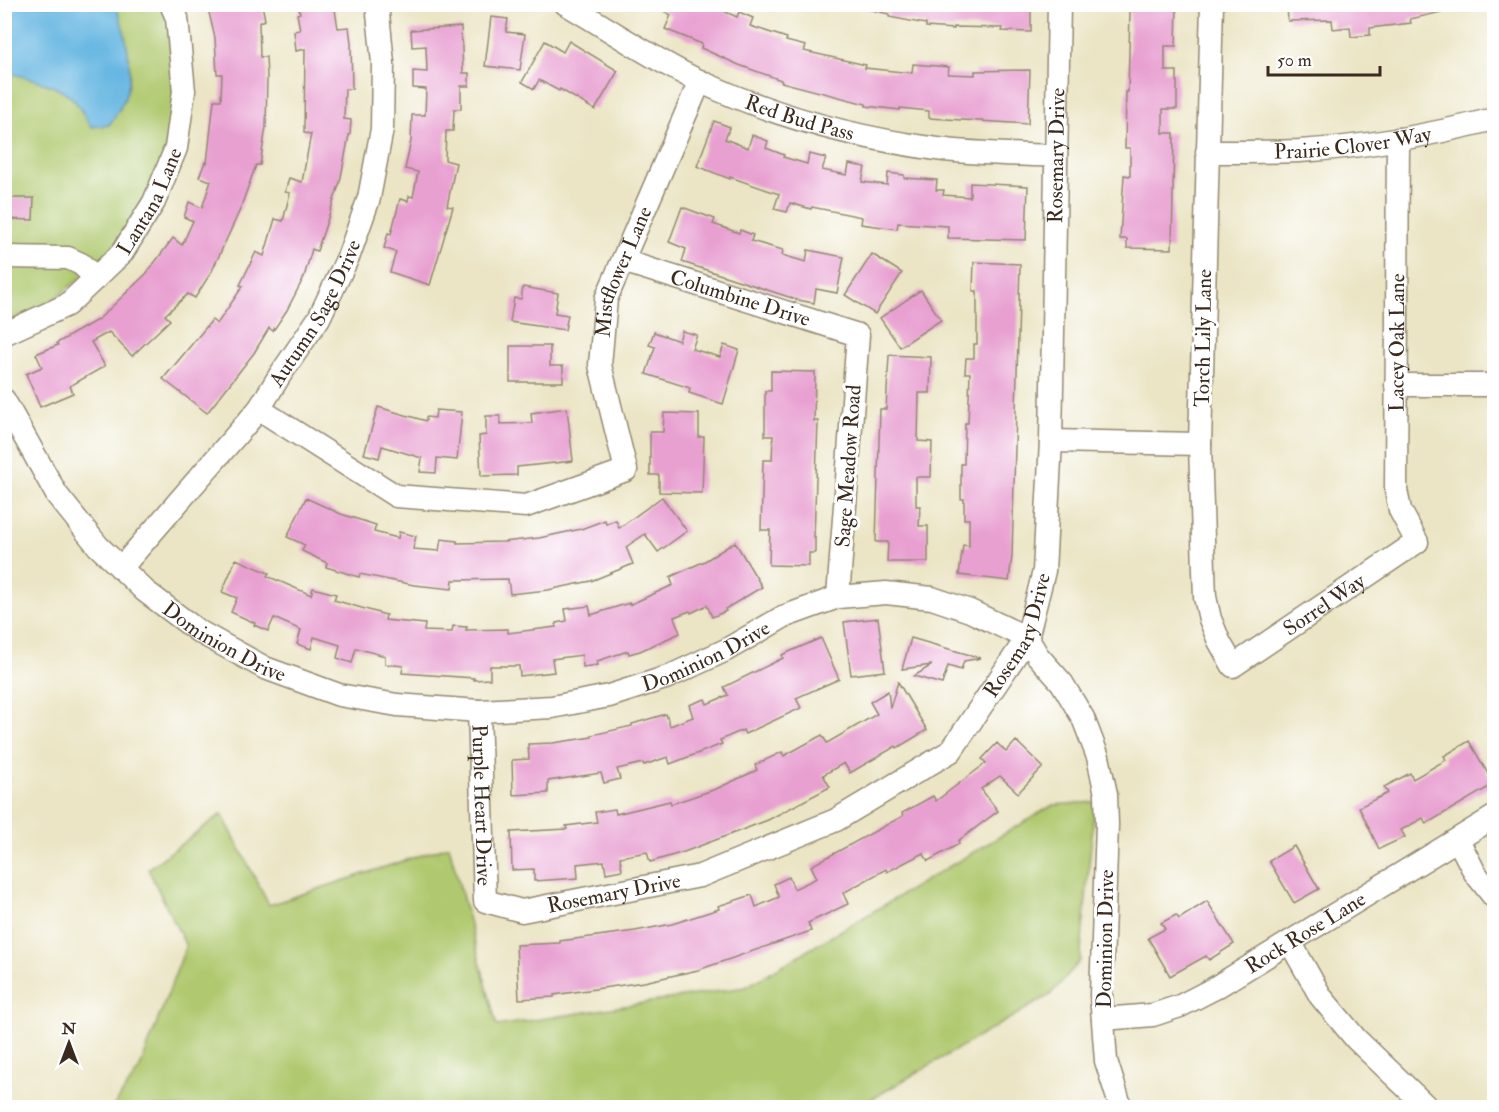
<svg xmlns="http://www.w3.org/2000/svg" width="1499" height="1112" viewBox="0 0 1499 1112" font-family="'IM FELL Double Pica',serif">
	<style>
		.green { fill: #b0c96f; stroke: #767a46; stroke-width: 1.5 }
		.water { fill: #67b7e2; stroke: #517080; stroke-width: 1.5 }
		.building { fill: #e8a0d1 }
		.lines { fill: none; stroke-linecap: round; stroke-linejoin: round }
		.minor-casing { stroke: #938872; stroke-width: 25 }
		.minor { stroke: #fff; stroke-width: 22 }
		.labels { text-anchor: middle; stroke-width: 6; stroke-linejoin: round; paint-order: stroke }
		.street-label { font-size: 21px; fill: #3b2a1e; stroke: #fff }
	</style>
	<rect width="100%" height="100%" fill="#fff"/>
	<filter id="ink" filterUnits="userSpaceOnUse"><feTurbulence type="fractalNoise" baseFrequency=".0167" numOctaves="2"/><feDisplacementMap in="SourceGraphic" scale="12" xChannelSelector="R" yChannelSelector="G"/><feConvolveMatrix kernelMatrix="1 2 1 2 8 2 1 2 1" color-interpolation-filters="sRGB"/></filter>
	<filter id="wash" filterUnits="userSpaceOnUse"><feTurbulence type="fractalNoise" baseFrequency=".008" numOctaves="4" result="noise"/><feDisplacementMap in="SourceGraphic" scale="24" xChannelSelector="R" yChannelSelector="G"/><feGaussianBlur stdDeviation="1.35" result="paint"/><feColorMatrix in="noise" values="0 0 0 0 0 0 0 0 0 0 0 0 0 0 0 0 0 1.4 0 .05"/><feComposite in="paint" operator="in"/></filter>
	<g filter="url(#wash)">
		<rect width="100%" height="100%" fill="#ebe5c5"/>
		<g class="green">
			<polygon points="5,5 163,5 170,25 175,101 167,146 155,180 120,241 76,282 50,302 5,324"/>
			<polygon points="1095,802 1080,961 1050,995 858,1107 113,1107 139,1070 186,946 148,869 222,814 269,905 449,846 497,1026 746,987 1053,805"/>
		</g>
		<path class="water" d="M4,5H115C125,26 134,69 127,92C123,104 116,116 109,125L92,127C85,119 80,107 74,100C59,85 25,77 5,72Z"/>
		<g id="blocks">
			<g class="building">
				<polygon points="207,4 262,4 265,20 259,22 260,57 266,57 267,77 266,127 260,165 256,165 239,212 212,271 195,298 188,294 165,315 170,320 132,356 109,332 91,342 105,366 70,386 73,393 40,407 26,374 42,367 36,354 58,345 57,343 99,319 146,274 173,238 182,245 193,221 184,217 189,202 202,208 211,181 199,177 205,162 207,163 214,100 221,100 222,74 217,74 215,38"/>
				<polygon points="298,4 334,4 338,28 349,27 351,43 352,89 345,89 344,119 351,120 350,135 349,135 340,182 317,251 312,249 304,277 287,310 273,331 269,328 254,353 207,413 163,379 212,320 217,324 243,286 240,285 256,252 264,256 275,219 283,221 290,193 285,192 289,178 302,182 311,134 304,133 305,49 296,51 294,31 300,30 297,14 300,13"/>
				<polygon points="651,4 708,4 737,17 739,12 753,18 750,26 787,38 786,41 806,46 804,51 866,65 865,68 912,73 913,64 949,67 948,74 975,75 975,71 1030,70 1028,124 929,118 929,111 900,108 900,110 866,106 866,104 781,82 781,80 739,65 701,48 702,44 665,29 671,15"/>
				<polygon points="868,4 1031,4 1031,32 1002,31 1003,28 954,27 954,29 926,27 926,24 889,17 889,14 867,9"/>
				<polygon points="1136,4 1177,4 1176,46 1165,46 1165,71 1177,71 1177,109 1163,109 1163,133 1174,133 1172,249 1127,248 1127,239 1120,239 1124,175 1130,176 1130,148 1125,148 1126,92 1128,92 1130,11 1136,11"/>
				<polygon points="1287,4 1451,4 1451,10 1410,19 1411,23 1370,28 1370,35 1351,37 1350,27 1333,29 1332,20 1288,21"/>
				<polygon points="491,17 508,19 506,32 525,34 520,70 485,66"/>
				<polygon points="461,27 463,73 469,73 469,86 461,86 461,109 454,109 453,131 446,131 445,160 456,163 447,206 453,207 430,285 390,272 396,252 384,248 388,233 391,234 400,199 408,201 409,196 413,197 418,172 405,169 411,141 412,115 425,115 426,89 413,88 413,71 427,72 426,46 412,47 411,30"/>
				<polygon points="545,41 563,52 569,41 618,71 595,110 560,89 559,91 539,80 534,89 522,82"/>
				<polygon points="714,121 730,127 725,139 748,148 752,135 768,141 766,148 784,155 783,157 807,164 809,154 826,158 822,170 847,175 849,164 865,167 862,182 887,185 888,173 904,175 904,178 937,180 936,190 944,190 943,195 970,197 970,183 1028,186 1026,240 948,238 948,226 898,223 897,229 861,224 862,217 812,207 811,209 790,203 787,212 774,209 779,194 730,177 730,179 697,166"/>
				<polygon points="4,198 34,198 33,220 4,219"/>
				<polygon points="682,207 715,219 713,224 739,233 740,230 753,235 751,241 783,250 782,255 806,262 808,250 844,257 837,293 816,289 814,303 798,300 682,262 686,249 669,242"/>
				<polygon points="872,254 902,273 875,314 845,295"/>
				<polygon points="974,262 1020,264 1012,556 1009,581 959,575 963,545 969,546 969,519 964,519 964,499 961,499 961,464 964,464 965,423 968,423 970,373 965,373 966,358 974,358 974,344 977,344 977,291 973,291"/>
				<polygon points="523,287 558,293 555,313 568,315 565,330 510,322 514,298 521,299"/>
				<polygon points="921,290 941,320 900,347 880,318"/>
				<polygon points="682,331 697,335 692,349 720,357 724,345 739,350 723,404 689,393 690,388 646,374 655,347 649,345 654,332 679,341"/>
				<polygon points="510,346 550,346 550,366 563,366 563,382 510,382"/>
				<polygon points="889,355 931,357 930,393 919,393 918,441 932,442 931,477 916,477 916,506 920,506 919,526 928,526 928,562 887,562 888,542 876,542 880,409 886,409"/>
				<polygon points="771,371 815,372 814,421 818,421 814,537 815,537 815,553 809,553 809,566 769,565 770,530 761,530 763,460 772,460 773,436 765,436 765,391 771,391"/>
				<polygon points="378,407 426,421 426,417 435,418 436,410 462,412 457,460 437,458 436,473 420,472 422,458 382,446 379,458 364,454"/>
				<polygon points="567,408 573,461 517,467 517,475 481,476 479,436 486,435 486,416 500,416 500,424 532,423 531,413"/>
				<polygon points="664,413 699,414 699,437 704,437 702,493 659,492 659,475 650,475 650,432 663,432"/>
				<polygon points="662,497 687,531 658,552 645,534 626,547 633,564 591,581 548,590 510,594 508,579 453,580 452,589 414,585 360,574 359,577 326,567 327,563 302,551 305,545 287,537 306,498 341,514 376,525 374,532 398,538 399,532 416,536 413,549 439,551 441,539 457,541 457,543 503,542 539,538 581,529 605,520 606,524 616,520 619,528"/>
				<polygon points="735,542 762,587 725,609 726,611 712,617 707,605 691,613 690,611 674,617 680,633 640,651 629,654 628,651 597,661 598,665 583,667 582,655 552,659 554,672 520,676 519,666 490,666 490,679 474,680 474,678 402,673 403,666 385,664 385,656 356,648 352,663 337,658 340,645 314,637 311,649 297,644 301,630 274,618 268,631 254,625 255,623 231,612 237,598 222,592 236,559 269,573 267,576 311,595 313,588 336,594 334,600 386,615 385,620 425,624 424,631 452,632 453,626 467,627 466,630 508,629 508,633 556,627 556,623 567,621 565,609 589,606 591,615 629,603 629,605 673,585 670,577 705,561"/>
				<polygon points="878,618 885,671 851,675 844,622"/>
				<polygon points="821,638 839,679 796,698 801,708 745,734 743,730 720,740 722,744 670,764 668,757 644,765 643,763 617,769 620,779 604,783 601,773 548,781 548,793 513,795 512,760 529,759 528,744 553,743 592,737 592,735 632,726 632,724 666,714 670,726 693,717 689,705 705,699 707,704 728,695 724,687 783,658 782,655"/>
				<polygon points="911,638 956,651 981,658 964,661 961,670 948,666 942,684 914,676 932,665 902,669"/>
				<polygon points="898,682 927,730 897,748 896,746 850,773 844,763 823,775 830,787 768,820 684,852 650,862 647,852 620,857 622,870 606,873 604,861 577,864 578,878 534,881 534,869 512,870 511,832 567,829 566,826 597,822 595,812 615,809 616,814 670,801 671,804 716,789 757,770 755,765 782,752 784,756 822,735 827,743 877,714 870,702 888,691 890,708"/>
				<polygon points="1016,741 1043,767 1018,793 1000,776 981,789 998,811 958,841 959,844 928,861 923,853 887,872 886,869 843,893 848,904 808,923 811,931 698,970 644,982 554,995 554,997 519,999 516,945 560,943 560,941 635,931 672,924 719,909 718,906 752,895 756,907 779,897 774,884 789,877 794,889 817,878 811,866 903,816 902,813 933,796 936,801 986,763 982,759 997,743 1006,752"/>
				<polygon points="1469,741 1494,784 1426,824 1423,818 1401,830 1405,837 1379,849 1359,807 1388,793 1384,787 1410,773 1413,779 1446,760 1444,756"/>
				<polygon points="1294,846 1319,889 1294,903 1269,861"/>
				<polygon points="1207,901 1234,944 1209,960 1206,956 1170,976 1148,938 1165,929 1161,923 1176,915 1179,919"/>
			</g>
		</g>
	</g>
	<g filter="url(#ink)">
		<use href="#blocks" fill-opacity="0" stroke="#938872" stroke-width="1.5"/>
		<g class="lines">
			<g class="minor-casing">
				<g id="minor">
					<path id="s1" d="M566,4C611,30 654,60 701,82C775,116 856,138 937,149C976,154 1016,154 1056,156"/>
					<path id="s2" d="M1212,4L1200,444L1204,570L1205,597L1210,619L1219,641L1233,666L1417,542L1400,510L1396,490L1398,139"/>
					<path id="s3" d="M1207,152C1238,152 1269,152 1299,151C1365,147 1431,135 1494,119"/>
					<polyline points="4,257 68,258 81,264 96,278"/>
					<path id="s4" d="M623,261L858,335L838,597"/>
					<path id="s5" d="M4,334L67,305L122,253L154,202L176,148L184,91L177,18L171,4"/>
					<polyline points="1396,385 1494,385"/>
					<path id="s6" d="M4,400L57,495L98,546L145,591L198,631L265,668L339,695L397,705L479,711L552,707L609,696L668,677L726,650L783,617L838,597L886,593L932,598L970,611L1027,638L1038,656L1062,683L1083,718L1098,757L1106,794L1107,825L1101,995L1106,1061L1121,1108"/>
					<path id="s7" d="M259,409L396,496L526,506L626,470L600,365L606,299L700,81"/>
					<polyline points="1051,441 1200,444"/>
					<path id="s8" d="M121,568L259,409L280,375L319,318L349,255L369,198L382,129L383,63L377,4"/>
					<path id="s9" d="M479,711L485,901L522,911L700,876L836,820L951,751L1027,638L1044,571L1051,441L1059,4"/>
					<polyline points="1458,840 1475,873 1494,897"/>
					<polyline points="1290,942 1321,997 1356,1039 1428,1108"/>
					<path id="s10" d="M1103,1019L1153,1015L1180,1006L1213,989L1494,817"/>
				</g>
			</g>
			<use href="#minor" class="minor"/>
		</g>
	</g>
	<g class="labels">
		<g class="street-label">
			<text dy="7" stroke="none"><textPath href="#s1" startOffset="261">Red Bud Pass</textPath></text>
			<text dy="7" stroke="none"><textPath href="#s3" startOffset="146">Prairie Clover Way</textPath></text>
			<text dy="7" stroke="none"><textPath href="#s9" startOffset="1312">Rosemary Drive</textPath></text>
			<text dy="7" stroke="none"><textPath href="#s5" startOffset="204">Lantana Lane</textPath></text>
			<text dy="7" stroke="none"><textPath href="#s7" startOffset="604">Mistflower Lane</textPath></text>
			<text dy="7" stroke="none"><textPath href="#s4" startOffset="123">Columbine Drive</textPath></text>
			<text dy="7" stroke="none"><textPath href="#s8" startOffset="322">Autumn Sage Drive</textPath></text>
			<text transform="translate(1203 338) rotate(-89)" y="7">Torch Lily Lane</text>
			<text dy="7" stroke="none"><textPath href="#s2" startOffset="1094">Lacey Oak Lane</textPath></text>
			<text transform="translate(848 466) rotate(-86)" y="7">Sage Meadow Road</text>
			<text dy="7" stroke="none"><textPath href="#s2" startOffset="778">Sorrel Way</textPath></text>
			<text dy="7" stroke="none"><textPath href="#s9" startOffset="826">Rosemary Drive</textPath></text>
			<text dy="7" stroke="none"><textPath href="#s6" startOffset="334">Dominion Drive</textPath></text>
			<text dy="7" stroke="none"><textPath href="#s6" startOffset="838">Dominion Drive</textPath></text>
			<text dy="7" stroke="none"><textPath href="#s9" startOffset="94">Purple Heart Drive</textPath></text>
			<text dy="7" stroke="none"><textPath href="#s9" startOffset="322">Rosemary Drive</textPath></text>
			<text dy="7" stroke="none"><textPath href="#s10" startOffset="224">Rock Rose Lane</textPath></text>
			<text transform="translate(1105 939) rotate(-89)" y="7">Dominion Drive</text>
		</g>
	</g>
	<rect width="1499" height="1112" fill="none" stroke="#fff" stroke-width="24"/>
	<g transform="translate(69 1043)" stroke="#ffffff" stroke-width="4.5" paint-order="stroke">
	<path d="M0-4.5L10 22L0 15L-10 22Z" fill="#3b2a1e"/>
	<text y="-9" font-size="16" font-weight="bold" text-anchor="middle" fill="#3b2a1e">N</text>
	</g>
	<path d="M1268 66v9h112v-9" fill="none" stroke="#3b2a1e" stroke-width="3"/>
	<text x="1277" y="66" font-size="18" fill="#3b2a1e" stroke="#ffffff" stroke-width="4.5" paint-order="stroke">50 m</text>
</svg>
